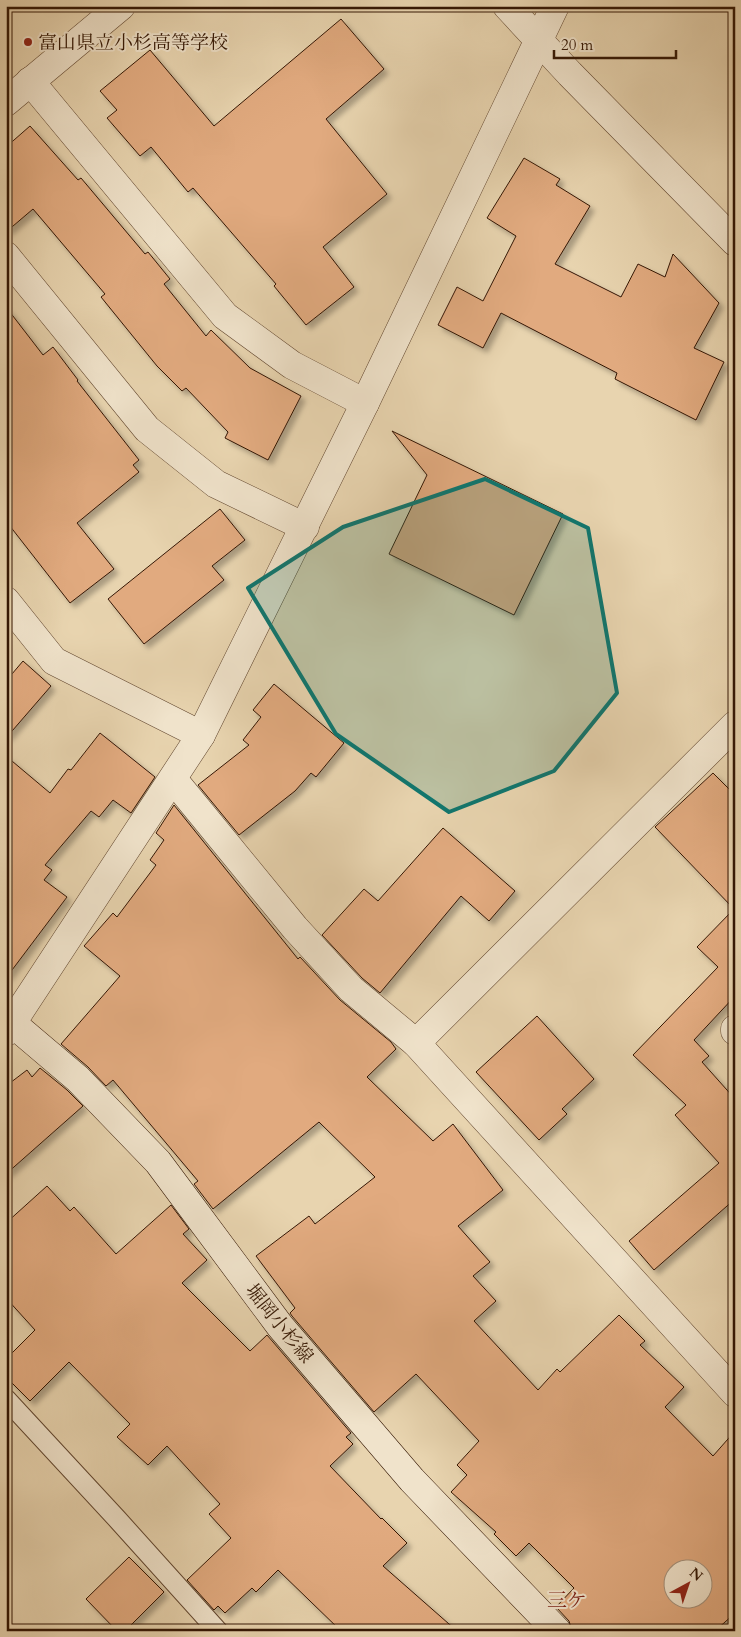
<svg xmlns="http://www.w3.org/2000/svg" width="741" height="1637" viewBox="0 0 741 1637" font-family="Cardo,'Noto Serif JP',serif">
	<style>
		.building { fill: #e1aa7f; stroke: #341704; fill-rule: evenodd; filter: url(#shadow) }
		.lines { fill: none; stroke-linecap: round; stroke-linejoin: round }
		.service-casing { stroke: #61462f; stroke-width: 21 }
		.minor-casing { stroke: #61462f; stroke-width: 29 }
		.tertiary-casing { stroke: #61462f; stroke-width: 29 }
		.secondary-casing { stroke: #341704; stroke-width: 29 }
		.service { stroke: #f0e3cb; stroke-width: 19 }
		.minor { stroke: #f0e3cb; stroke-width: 28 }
		.tertiary { stroke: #f0e3cb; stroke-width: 28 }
		.secondary { stroke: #f0e3cb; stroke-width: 28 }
		.marked { fill: #0f766e; fill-opacity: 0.2; stroke: #0f766e; stroke-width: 4; stroke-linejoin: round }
		.poi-dot { fill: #8f2418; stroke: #f0e3cb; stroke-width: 2 }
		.labels { text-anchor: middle; stroke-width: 4; stroke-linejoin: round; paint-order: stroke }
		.poi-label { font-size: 19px; fill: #341704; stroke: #f0e3cb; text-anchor: start }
		.street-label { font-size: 19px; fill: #341704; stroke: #f0e3cb }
		.neighbourhood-label { font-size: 20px; fill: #7a1f14; stroke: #f0e3cb }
	</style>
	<defs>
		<filter id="shadow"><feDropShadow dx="4.5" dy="4.5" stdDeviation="2.5" flood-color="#0004"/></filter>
	</defs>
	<rect width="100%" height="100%" fill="#e8d4af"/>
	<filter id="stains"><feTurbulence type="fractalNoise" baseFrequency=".004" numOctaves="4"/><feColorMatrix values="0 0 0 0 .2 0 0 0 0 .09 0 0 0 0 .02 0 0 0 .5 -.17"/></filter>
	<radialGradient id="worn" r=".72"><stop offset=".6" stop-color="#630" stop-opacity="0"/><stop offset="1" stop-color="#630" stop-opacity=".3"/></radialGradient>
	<g class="building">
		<polygon points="341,19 384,69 326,119 387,194 323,247 354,287 306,325 274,286 276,284 193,188 188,192 151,147 140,156 107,118 117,110 100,91 150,50 214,126"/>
		<polygon points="30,126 78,180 81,178 145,254 148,252 170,279 164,284 206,336 211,330 250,368 301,396 268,460 225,438 228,432 186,388 182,391 157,366 101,297 105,294 33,209 6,232 6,147"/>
		<polygon points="524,158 560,179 556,185 590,206 555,264 621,297 638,264 665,277 673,254 719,303 694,348 724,362 696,420 615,379 617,373 501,313 483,348 438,325 457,287 483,301 516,236 487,218"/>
		<polygon points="6,307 43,355 53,347 78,380 77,381 139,460 133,465 139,472 77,523 114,569 70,603 6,521"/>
		<polygon points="392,431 563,514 514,615 389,554 427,475"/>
		<polygon points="220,509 245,540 212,566 224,580 144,644 108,599"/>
		<polygon points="23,661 51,686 6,738 6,681"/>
		<polygon points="274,684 344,743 316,777 311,773 295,791 239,835 198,785 249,745 243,740 261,717 253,710"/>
		<polygon points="100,733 155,777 131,813 113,800 99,817 91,811 45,865 52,870 44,880 67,897 6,978 6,756 50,793 68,769 71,770"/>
		<polygon points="713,773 735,795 735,996 694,1040 709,1056 702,1062 735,1099 735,1199 654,1270 629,1241 719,1163 675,1115 686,1105 633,1055 718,967 697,947 734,909 655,827"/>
		<path d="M174,805L298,959L300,957L340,1000L391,1042L396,1049L367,1077L433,1141L453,1124L503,1190L458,1226L490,1262L473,1276L496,1301L474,1321L538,1390L557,1369L560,1372L619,1315L645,1341L640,1345L684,1387L665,1407L713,1456L735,1431V1613L715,1631H572L569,1621L556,1607L574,1588L529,1543L516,1556L494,1534L496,1532L451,1492L467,1475L457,1465L479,1441L416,1374L374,1412L292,1316L290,1313L295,1308L256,1256L309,1216L315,1224L375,1177L319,1122L213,1209L194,1184L198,1181L113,1080L106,1086L88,1067L61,1044L120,976L84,946L113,913L117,917L156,865L150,860L164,840L156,833ZM674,1570H704V1600H674Z"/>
		<polygon points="443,828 515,891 489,921 461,896 380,993 362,978 322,935 364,889 378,901"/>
		<polygon points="537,1016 594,1079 562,1109 567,1114 539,1140 476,1072"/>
		<polygon points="40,1068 67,1090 83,1106 6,1174 6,1086 27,1070 32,1077"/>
		<polygon points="47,1186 70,1211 74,1207 116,1254 171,1205 189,1229 183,1234 207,1260 182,1283 250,1351 267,1335 351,1433 346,1437 353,1444 330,1466 381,1519 382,1518 407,1543 383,1566 457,1631 341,1631 278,1570 256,1592 252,1588 225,1613 218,1606 214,1610 187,1580 231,1538 209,1514 220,1504 167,1446 148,1465 117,1437 130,1424 69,1362 30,1401 6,1377 6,1359 35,1330 6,1298 6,1223"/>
		<polygon points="129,1557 164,1592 125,1631 117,1631 86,1599"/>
	</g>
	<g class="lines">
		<g class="service-casing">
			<polyline id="service" points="6,1399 118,1520 218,1631"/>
		</g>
		<g class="minor-casing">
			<g id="minor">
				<polyline points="30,81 225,316 292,365 365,403"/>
				<polyline points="6,102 121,6"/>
				<polyline points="6,256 147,429 216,484 305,527"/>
				<polyline points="6,601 54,661 201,735"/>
				<polyline points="173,779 295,928 351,989 416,1043 735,1393"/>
				<polyline points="735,1029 735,1031"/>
				<polyline points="416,1043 735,725"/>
			</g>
		</g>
		<g class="tertiary-casing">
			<g id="tertiary">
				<polyline points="507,6 570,74 735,242"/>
				<polyline points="12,1023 201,735 365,403 555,6"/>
			</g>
		</g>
		<g class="secondary-casing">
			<polyline id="secondary" points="6,1032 12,1023 78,1079 158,1162 280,1326 412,1480 557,1631"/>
		</g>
		<use href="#service" class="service"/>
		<use href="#minor" class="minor"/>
		<use href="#tertiary" class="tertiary"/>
		<use href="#secondary" class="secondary"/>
	</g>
	<path class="marked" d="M485,479L588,528L617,693L554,771L449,812L336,734L248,588L343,527Z"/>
	<circle class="poi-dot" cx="28" cy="42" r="5"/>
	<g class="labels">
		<g class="poi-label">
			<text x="38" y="49">富山県立小杉高等学校</text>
		</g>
		<g class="street-label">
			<text transform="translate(280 1323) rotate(51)" y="7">堀岡小杉線</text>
		</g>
		<g class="neighbourhood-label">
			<text x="567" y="1607">三ケ</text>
		</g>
	</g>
	<rect width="741" height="1637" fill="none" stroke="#e8d4af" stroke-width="25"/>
	<rect x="8" y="8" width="726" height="1622" fill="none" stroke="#341704" stroke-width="2.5"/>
	<rect x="12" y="12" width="716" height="1612" fill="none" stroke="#341704"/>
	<g transform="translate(688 1584) rotate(40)"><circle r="24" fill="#f0e3cb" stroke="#a5917b"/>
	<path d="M0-4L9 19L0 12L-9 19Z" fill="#8f2418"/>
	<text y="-8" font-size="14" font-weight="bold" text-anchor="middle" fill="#341704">N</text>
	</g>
	<path d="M554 50v8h122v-8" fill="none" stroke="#341704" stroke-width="2.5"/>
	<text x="561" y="50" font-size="15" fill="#341704" stroke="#f0e3cb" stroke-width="4" paint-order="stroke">20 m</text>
	<rect width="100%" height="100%" filter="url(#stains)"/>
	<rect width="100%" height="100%" fill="url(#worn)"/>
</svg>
